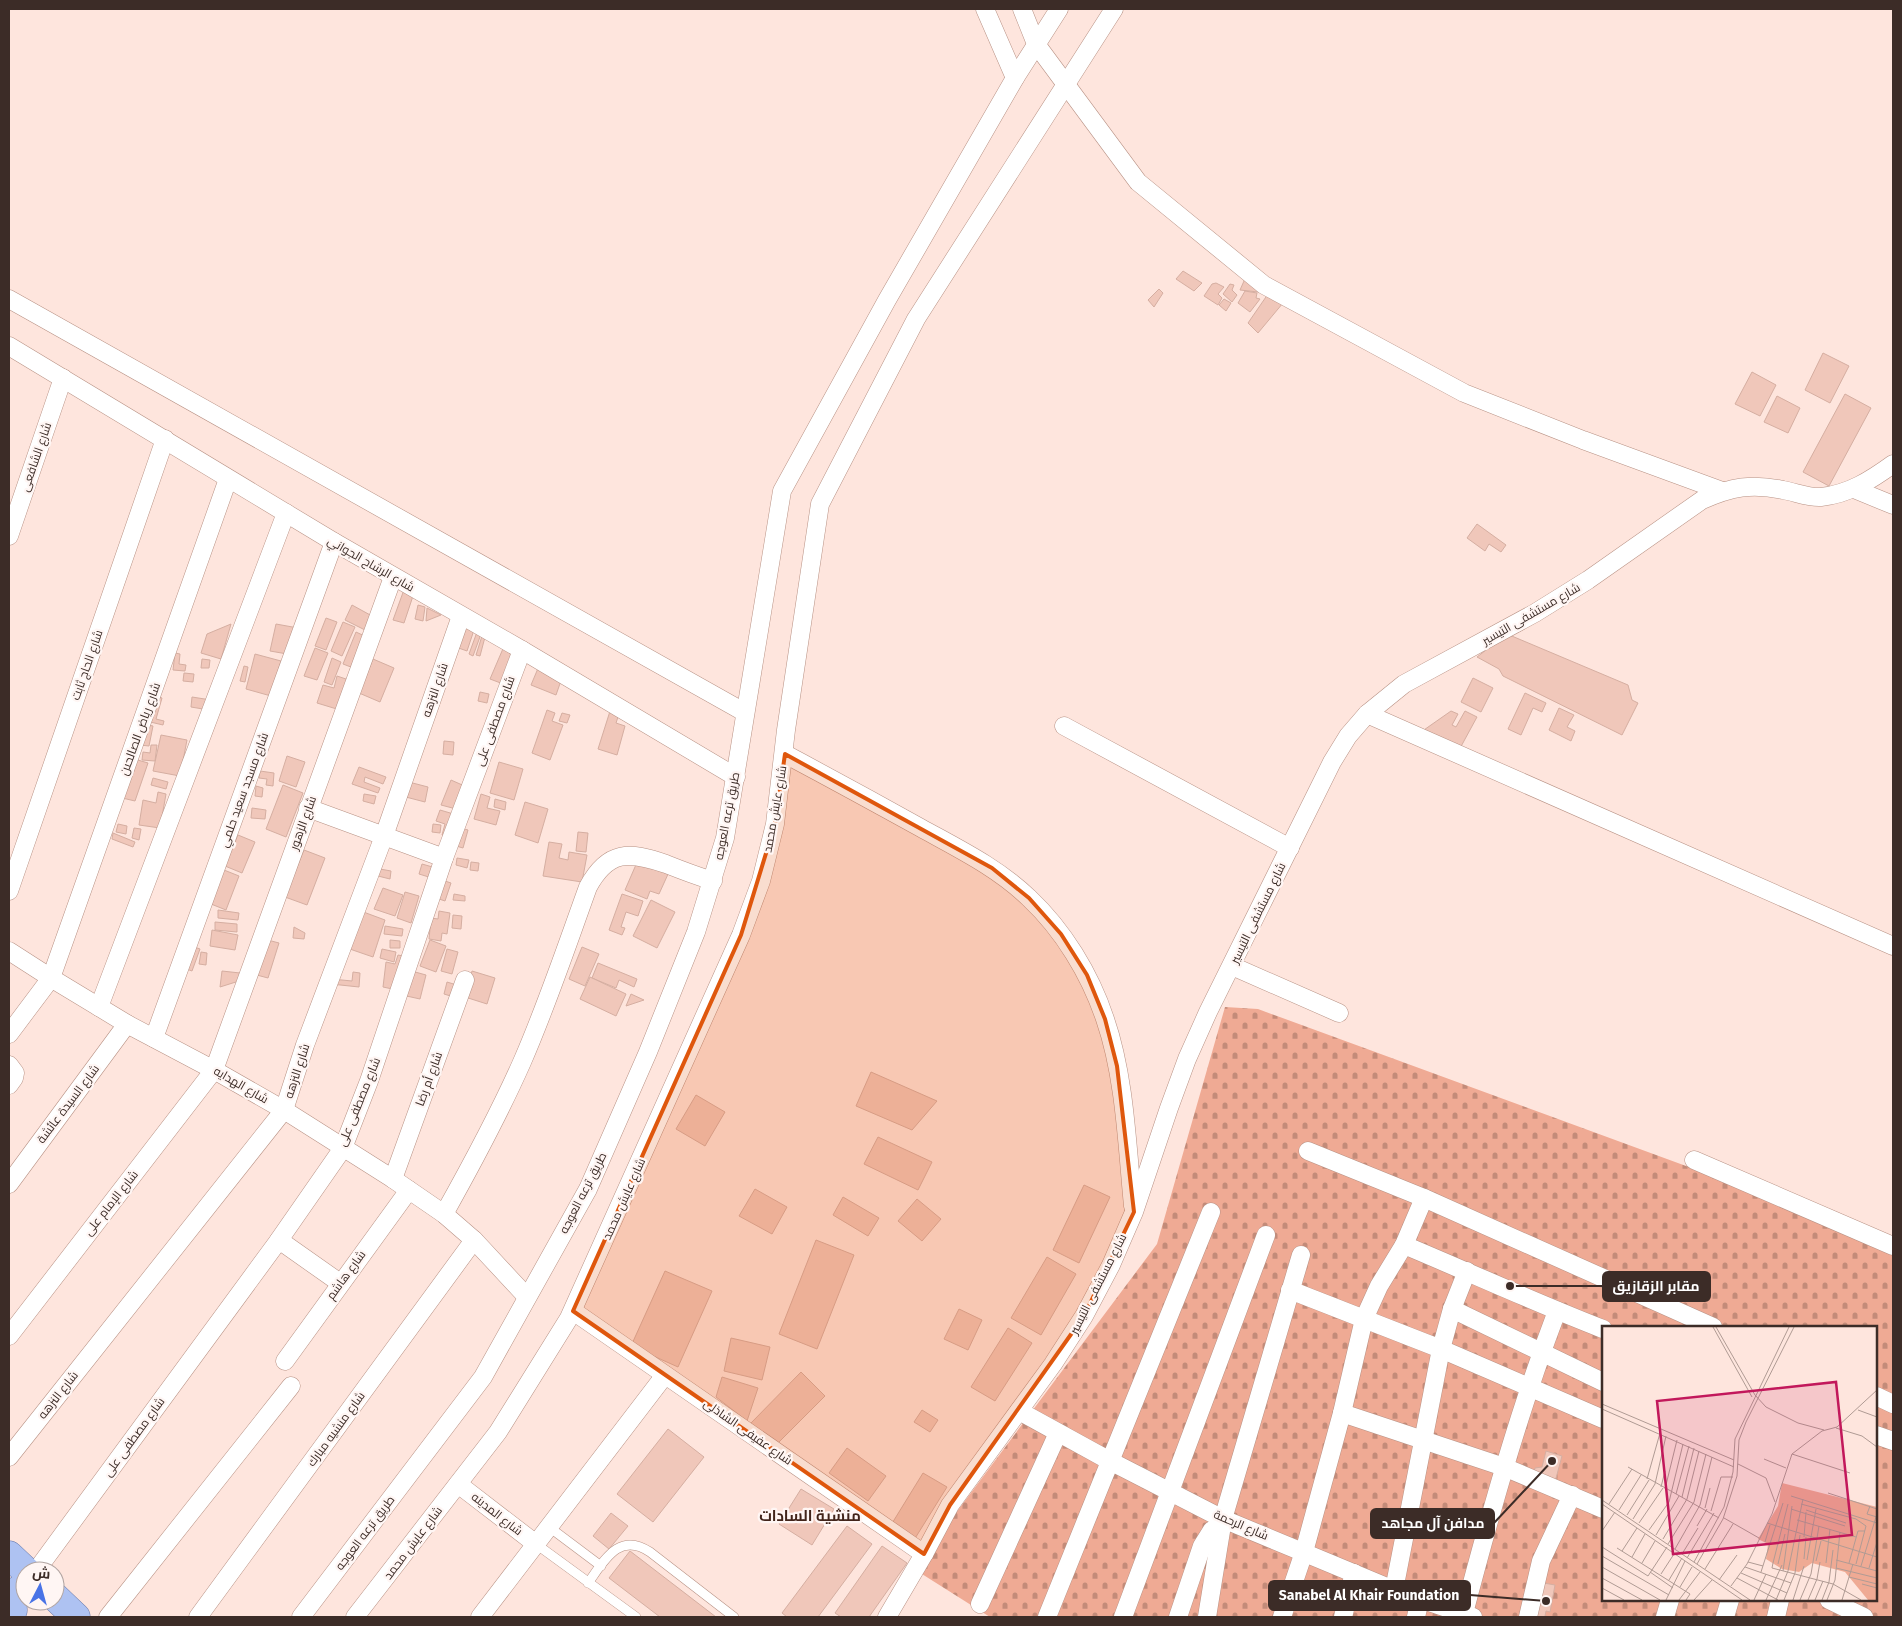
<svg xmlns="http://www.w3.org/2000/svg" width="1902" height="1626" viewBox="0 0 1902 1626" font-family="'Fira Sans',Cairo,sans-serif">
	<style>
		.cemetery { fill: url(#cemetery-stones); fill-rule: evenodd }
		.building { fill: #f0c7ba; stroke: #d5aea1 }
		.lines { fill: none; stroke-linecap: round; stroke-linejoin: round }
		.lane-casing { stroke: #b89285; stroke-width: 10 }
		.street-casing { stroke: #b89285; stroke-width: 19 }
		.primary-casing { stroke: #6374a6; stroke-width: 29 }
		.lane { stroke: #fff; stroke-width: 9 }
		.street { stroke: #fff; stroke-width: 18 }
		.primary { stroke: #aec2f2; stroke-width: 28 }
		.marked { fill: #df570d; fill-opacity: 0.2; stroke: #df570d; stroke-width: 4; stroke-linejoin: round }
		.labels { text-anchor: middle; stroke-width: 4.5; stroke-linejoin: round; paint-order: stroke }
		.street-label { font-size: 12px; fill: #3c2c27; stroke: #fff6f4 }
		.quarter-label { font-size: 15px; font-weight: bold; fill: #42241a; stroke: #fff6f4 }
		.inset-road { fill: none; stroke: #b09b94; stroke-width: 1 }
		.view { fill: #c2185b; fill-opacity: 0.15; stroke: #c2185b; stroke-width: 2.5 }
		.inset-edge { fill: none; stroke: #3c2c27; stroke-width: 2.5 }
		.leader { fill: none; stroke: #3c2c27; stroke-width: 2 }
		.callout-dot { fill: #3c2c27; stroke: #fff6f4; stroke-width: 2 }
		.callout { fill: #3c2c27; stroke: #3c2c27; stroke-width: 2 }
		.callout-label { font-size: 14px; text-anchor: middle; font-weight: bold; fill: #fff }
	</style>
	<defs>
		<pattern id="cemetery-stones" width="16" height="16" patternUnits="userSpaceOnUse" patternTransform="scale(1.25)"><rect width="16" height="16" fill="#efaa94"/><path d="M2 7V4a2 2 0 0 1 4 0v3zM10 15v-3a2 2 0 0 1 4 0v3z" fill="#c38b79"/></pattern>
	</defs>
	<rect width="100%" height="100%" fill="#fee5dd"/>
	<path class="cemetery" d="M1225,1007L1258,1009L1893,1242V1617H990L914,1569L1157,1244ZM1603,1327H1876V1600H1603Z"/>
	<g class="building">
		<polygon points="1183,271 1202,283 1194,291 1176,279"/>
		<polygon points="1244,273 1276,294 1240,290 1244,281"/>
		<polygon points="1216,283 1224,287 1218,294 1222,298 1218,305 1204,296 1212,284"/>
		<polygon points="1230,284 1234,285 1232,290 1237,295 1232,302 1223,294"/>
		<polygon points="1159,289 1163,293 1154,307 1148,300"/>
		<polygon points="1245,291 1257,293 1256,298 1260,299 1250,312 1238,303"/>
		<polygon points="1268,294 1283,303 1258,333 1248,323"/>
		<polygon points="1224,299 1231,303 1226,311 1219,305"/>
		<polygon points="1823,353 1849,366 1830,403 1805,390"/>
		<polygon points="1752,372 1776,385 1760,416 1735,404"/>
		<polygon points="1845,394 1871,408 1829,486 1803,472"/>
		<polygon points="1777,396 1800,408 1788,433 1764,422"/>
		<polygon points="1477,524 1506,545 1501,552 1489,544 1485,551 1467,538"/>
		<polygon points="405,587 415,590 404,623 393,620"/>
		<polygon points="352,605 372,616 365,630 345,620"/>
		<polygon points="418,605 425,607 423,621 415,619"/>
		<polygon points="427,608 441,615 426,621"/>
		<polygon points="326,618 337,622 326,650 315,646"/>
		<polygon points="463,618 475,627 467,651 453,646"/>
		<polygon points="343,622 355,627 342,656 331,651"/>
		<polygon points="231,624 221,659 201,653 207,634"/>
		<polygon points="276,624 298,628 293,655 270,651"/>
		<polygon points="356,632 369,638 356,669 343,664"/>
		<polygon points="477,632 481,634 473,656 469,654"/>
		<polygon points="1507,634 1628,685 1632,700 1638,703 1622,735 1503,676 1499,669 1477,657"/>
		<polygon points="482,636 485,637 480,656 476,655"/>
		<polygon points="505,644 520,651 506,685 490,679"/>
		<polygon points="315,648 328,653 317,680 304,676"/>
		<polygon points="175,653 180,654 179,664 186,665 185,671 173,670"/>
		<polygon points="255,654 281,661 271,696 246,689"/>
		<polygon points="332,658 341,662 332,685 324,682"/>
		<polygon points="202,659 210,660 209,668 201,668"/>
		<polygon points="373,659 394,668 380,702 359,693"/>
		<polygon points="244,666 248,667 245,682 240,681"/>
		<polygon points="539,666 563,675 556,695 531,685"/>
		<polygon points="184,673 194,674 193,682 183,681"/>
		<polygon points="337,676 349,680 340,710 317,703 323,685 334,688"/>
		<polygon points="1473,678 1493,688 1481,712 1461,702"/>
		<polygon points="480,692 489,694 487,703 478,701"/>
		<polygon points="1525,693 1546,703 1542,712 1533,708 1521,735 1508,729"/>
		<polygon points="152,695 162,698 156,719 164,721 163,725 146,721"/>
		<polygon points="192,697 211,700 209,710 191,707"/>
		<polygon points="611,708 620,711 616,723 625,726 617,755 598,749"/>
		<polygon points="1559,708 1574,715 1567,727 1575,731 1571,741 1549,730"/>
		<polygon points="547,710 555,713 552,721 563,725 550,760 532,753"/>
		<polygon points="1451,711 1458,714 1452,725 1456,727 1465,711 1477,717 1458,752 1421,732"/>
		<polygon points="562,713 570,715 567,723 559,721"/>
		<polygon points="144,724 153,726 149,746 140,745"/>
		<polygon points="161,735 187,740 180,776 153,771"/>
		<polygon points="444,741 454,742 453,755 443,754"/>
		<polygon points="151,745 157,745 155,761 142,760 143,752 150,753"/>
		<polygon points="287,756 305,762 296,787 279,781"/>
		<polygon points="131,758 148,763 135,801 118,797"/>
		<polygon points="499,762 523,769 514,800 490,793"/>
		<polygon points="359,767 386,777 383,784 365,777 364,782 380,788 378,793 352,784"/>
		<polygon points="260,771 274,773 273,786 266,785 267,779 259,778"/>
		<polygon points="153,778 168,782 166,789 151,785"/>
		<polygon points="451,780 469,788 460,810 441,805"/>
		<polygon points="405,781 428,787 425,802 402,796"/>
		<polygon points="283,785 303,793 286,837 266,829"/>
		<polygon points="256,786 263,788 262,797 255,796"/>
		<polygon points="158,792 166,794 160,828 139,825 143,800 156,803"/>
		<polygon points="364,794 376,796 374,804 363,801"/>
		<polygon points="481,794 490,797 487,808 500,811 496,825 474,819"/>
		<polygon points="495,799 506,802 505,810 494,807"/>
		<polygon points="525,802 548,809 538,843 515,835"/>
		<polygon points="252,808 266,810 265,819 251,818"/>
		<polygon points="440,810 457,815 450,838 442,835 445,824 436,821"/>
		<polygon points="118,824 127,826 126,834 116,832"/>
		<polygon points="433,824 441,825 440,833 432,832"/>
		<polygon points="134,828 141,829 139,840 132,838"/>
		<polygon points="461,828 468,830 463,848 456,846"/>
		<polygon points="578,832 588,833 586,852 576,851"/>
		<polygon points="113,833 135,842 133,847 112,839"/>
		<polygon points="238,835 255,842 242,873 225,866"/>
		<polygon points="549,842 562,844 559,858 568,860 569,852 587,855 582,882 543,876"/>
		<polygon points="304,850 325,858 307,905 285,897"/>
		<polygon points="457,858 469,860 467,868 456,865"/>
		<polygon points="638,860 669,872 659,894 650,891 647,899 625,890"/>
		<polygon points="471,862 479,863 478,871 470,870"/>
		<polygon points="422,864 436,868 432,878 419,874"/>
		<polygon points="219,868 239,876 226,910 206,902"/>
		<polygon points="380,869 391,871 390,879 378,876"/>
		<polygon points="445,881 451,883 445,901 439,899"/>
		<polygon points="383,888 403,895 395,916 374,909"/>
		<polygon points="405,892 419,896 411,923 397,918"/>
		<polygon points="454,894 465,896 465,901 453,900"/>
		<polygon points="622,894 643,901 638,916 626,912 621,927 625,928 622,935 609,930"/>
		<polygon points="651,900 675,912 657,948 633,936"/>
		<polygon points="218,910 239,913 238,920 218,918"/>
		<polygon points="358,910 385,920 373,957 344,947"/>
		<polygon points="439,911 450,913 447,934 442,933 441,941 429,939 431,918 438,919"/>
		<polygon points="453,915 462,916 461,929 452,928"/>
		<polygon points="215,922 237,924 237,932 215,930"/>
		<polygon points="385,926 403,929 402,936 384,934"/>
		<polygon points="294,927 305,933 304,939 293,938"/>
		<polygon points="212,930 238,935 235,950 210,946"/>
		<polygon points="264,939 279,943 268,978 253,974"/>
		<polygon points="390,940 400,941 400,948 390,948"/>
		<polygon points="430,940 446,946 436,972 420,966"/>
		<polygon points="192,946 200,949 192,971 184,968"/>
		<polygon points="582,947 599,954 585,986 569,979"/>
		<polygon points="382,949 396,952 394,962 380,958"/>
		<polygon points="447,949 458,952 452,974 441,971"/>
		<polygon points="201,952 207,953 206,965 199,964"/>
		<polygon points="398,955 408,957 397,990 383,987 386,962 395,964"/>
		<polygon points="598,963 637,979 634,987 619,980 616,988 592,978"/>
		<polygon points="408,970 426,975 420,999 402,995"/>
		<polygon points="222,971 240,973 239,981 220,987"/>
		<polygon points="472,971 495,978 487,1004 465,997"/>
		<polygon points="353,972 360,973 359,987 331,984 332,979 352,981"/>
		<polygon points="590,977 626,994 616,1016 580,999"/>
		<polygon points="447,982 460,986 457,998 444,994"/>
		<polygon points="631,994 644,1000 626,1006"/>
		<polygon points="871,1072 937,1101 912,1130 856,1106"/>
		<polygon points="696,1095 725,1112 705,1146 676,1129"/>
		<polygon points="878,1137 932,1162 918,1190 864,1164"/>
		<polygon points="1084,1185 1110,1197 1079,1263 1053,1250"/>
		<polygon points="755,1189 787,1207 772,1234 739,1216"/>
		<polygon points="843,1197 879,1218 868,1236 833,1215"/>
		<polygon points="917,1199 941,1219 922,1241 898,1221"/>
		<polygon points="816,1240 854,1255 817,1349 779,1334"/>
		<polygon points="1047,1257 1076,1274 1041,1335 1011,1318"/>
		<polygon points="665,1271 712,1291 678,1367 631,1346"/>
		<polygon points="959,1309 982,1320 968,1350 944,1339"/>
		<polygon points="1008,1328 1032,1343 995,1401 971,1387"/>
		<polygon points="731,1338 770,1347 762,1380 724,1371"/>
		<polygon points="801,1372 825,1396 775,1446 751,1423"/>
		<polygon points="722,1377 758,1388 747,1421 716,1397"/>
		<polygon points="922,1410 938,1420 930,1432 914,1422"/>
		<polygon points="668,1429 704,1457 653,1522 617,1494"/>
		<polygon points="847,1448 886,1476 868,1501 829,1473"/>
		<polygon points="1546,1451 1562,1456 1555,1482 1533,1476 1535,1468 1542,1467"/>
		<polygon points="923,1473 947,1487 914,1540 891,1525"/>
		<polygon points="801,1489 834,1509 812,1545 779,1524"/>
		<polygon points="611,1513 628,1526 609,1549 593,1536"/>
		<polygon points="847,1526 872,1544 818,1617 787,1617 782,1613"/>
		<polygon points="882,1546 907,1563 869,1617 841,1617 835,1613"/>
		<polygon points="630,1551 716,1617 660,1617 609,1578"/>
		<polygon points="1538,1582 1555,1585 1550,1612 1546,1611 1545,1616 1550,1617 1532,1617"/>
	</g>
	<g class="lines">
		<g class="lane-casing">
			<g id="lane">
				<polyline points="549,1527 601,1566"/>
				<polyline points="536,1544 636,1617"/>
				<path d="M588,1583C604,1561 619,1531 650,1552L734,1617"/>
			</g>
		</g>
		<g class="street-casing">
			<g id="street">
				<polyline points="985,9 1015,78"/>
				<polyline points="1022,9 1036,44 1138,182 1264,285 1464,393 1583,440 1722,491"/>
				<polyline points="9,299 744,712"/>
				<polyline points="9,346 334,542 522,650 736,777"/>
				<polyline points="1854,489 1893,505"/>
				<polyline points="9,536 63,378"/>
				<polyline points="1367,714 1893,946"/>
				<polyline points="1064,726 1290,848"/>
				<path d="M785,754C830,778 876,803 921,828C959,849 998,868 1029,898C1063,930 1090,974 1105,1019C1125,1077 1127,1145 1133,1206"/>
				<polyline points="308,808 444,858"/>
				<polyline points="9,891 165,439"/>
				<polyline points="9,951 51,978 127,1024 214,1070 284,1110 393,1179 444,1214 474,1240 527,1297"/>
				<polyline points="1232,966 1339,1013"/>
				<polyline points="99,1007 286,513"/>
				<polyline points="9,1034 51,978 228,479"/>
				<polyline points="154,1038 334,542"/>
				<polyline points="9,1065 15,1073 14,1078 9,1085"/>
				<polyline points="1308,1151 1424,1198 1713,1327"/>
				<polyline points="1694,1160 1893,1246"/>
				<polyline points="393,1179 465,980"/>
				<polyline points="9,1184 127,1024"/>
				<path d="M444,1214C472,1164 499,1114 522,1062C547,1005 567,945 588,887C608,850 629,851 666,864C681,870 697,876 713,881"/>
				<polyline points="279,1240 340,1283"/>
				<path d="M1404,1245C1471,1273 1536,1303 1603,1329"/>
				<polyline points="1290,1290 1441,1349 1603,1419"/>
				<polyline points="1452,1309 1603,1382"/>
				<polyline points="573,1311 924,1554"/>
				<polyline points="9,1336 214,1070 393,577"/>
				<polyline points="285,1361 409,1190"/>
				<polyline points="1876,1396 1893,1404"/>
				<polyline points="1019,1411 1110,1461 1223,1519 1394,1590 1473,1617"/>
				<polyline points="1342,1413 1504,1467 1603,1509"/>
				<polyline points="1876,1435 1893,1441"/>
				<polyline points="9,1457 284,1110 305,1045 384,836 461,616"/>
				<polyline points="458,1484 536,1544"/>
				<polyline points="36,1571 279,1240 343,1148 369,1081 444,858 522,650"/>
				<polyline points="1394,1590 1441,1349 1452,1309 1467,1271"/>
				<polyline points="1829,1600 1864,1617"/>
				<polyline points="980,1604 1058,1433"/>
				<polyline points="108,1617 291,1386"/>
				<polyline points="198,1617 474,1240"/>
				<polyline points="301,1617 483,1377 588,1189 648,1052 696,932 725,838 782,491 887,300 1015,78 1059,9"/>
				<polyline points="355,1617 498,1432 569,1318 741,935 761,881 775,824 786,730 820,504 916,319 1114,9"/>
				<polyline points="480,1617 665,1375"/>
				<path d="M887,1617L924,1554L950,1505L1053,1364L1084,1316L1111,1265L1134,1212L1169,1108L1187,1059L1208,1012L1332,762L1348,736L1367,714L1404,684L1535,613L1588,580L1702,500C1731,487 1752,483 1783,490C1795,492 1809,498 1821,497C1849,494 1871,480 1893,464"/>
				<polyline points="1047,1617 1211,1212"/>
				<polyline points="1123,1617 1266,1235"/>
				<polyline points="1178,1617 1202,1546 1212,1530 1222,1526"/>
				<polyline points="1207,1617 1223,1519 1301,1255"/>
				<polyline points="1282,1617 1304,1552 1342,1413 1364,1319 1379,1286 1404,1245 1424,1198"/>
				<polyline points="1343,1617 1354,1573"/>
				<polyline points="1416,1617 1420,1599"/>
				<path d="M1463,1617C1490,1514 1519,1411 1557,1311"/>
				<polyline points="1528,1617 1541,1561 1572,1495"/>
				<polyline points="1665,1617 1670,1600"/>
				<polyline points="1725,1617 1730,1600"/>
				<polyline points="1776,1617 1780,1600"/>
			</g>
		</g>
		<g class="primary-casing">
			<g id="primary">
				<polyline points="9,1555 26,1571"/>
				<polyline points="55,1597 76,1617"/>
				<path d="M13,1610C12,1598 15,1591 25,1585"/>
			</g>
		</g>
		<use href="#lane" class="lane"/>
		<use href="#street" class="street"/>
		<use href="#primary" class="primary"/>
	</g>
	<path class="marked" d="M785,754L992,868L1029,898L1061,934L1087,975L1105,1019L1117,1066L1134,1212L1084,1316L950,1505L924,1554L573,1311L741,935L775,824Z"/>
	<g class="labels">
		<g class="street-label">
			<text transform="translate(36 457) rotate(-71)" y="4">شارع الشافعى</text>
			<text transform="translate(371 564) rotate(30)" y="4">شارع الرشاح الجواني</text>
			<text transform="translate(1531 614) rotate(-30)" y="4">شارع مستشفى التيسير</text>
			<text transform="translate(87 665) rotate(-71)" y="4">شارع الحاج ثابت</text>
			<text transform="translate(435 690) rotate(-71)" y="4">شارع النزهه</text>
			<text transform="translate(495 721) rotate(-70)" y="4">شارع مصطفى على</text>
			<text transform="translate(140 729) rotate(-70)" y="4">شارع رياض الصالحىن</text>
			<text transform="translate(244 790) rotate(-70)" y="4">شارع مسجد سعيد حلمي</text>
			<text transform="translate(775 809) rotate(-80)" y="4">شارع عايش محمد</text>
			<text transform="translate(727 816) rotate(-79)" y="4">طريق ترعه العوجه</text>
			<text transform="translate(303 823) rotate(-70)" y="4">شارع الزهور</text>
			<text transform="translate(1258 913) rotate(-64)" y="4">شارع مستشفى التيسير</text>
			<text transform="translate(297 1071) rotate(-72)" y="4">شارع النزهه</text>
			<text transform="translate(429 1079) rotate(-70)" y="4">شارع أم رضا</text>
			<text transform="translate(241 1085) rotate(30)" y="4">شارع الهدايه</text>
			<text transform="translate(359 1102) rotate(-68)" y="4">شارع مصطفى على</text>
			<text transform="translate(68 1104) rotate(-53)" y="4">شارع السيدة عائشة</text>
			<text transform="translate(583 1193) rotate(-63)" y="4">طريق ترعه العوجه</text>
			<text transform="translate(624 1199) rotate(-66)" y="4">شارع عايش محمد</text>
			<text transform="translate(111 1203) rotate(-52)" y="4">شارع الإمام على</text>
			<text transform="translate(346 1275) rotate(-54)" y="4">شارع هاشم</text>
			<text transform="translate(1098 1284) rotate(-63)" y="4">شارع مستشفى التيسير</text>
			<text transform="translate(58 1395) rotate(-52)" y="4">شارع النزهه</text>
			<text transform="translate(336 1429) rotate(-54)" y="4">شارع منشيه مبارك</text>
			<text transform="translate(748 1432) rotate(35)" y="4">شارع عفيفى الشاذلى</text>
			<text transform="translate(134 1437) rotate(-54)" y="4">شارع مصطفى على</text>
			<text transform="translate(497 1514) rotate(38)" y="4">شارع المدينه</text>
			<text transform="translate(1241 1525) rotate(23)" y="4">شارع الرحمة</text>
			<text transform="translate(365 1533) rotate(-53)" y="4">طريق ترعه العوجه</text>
			<text transform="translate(413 1543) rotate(-53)" y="4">شارع عايش محمد</text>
		</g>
		<g class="quarter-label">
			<text x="810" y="1521">منشية السادات</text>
		</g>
	</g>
	<g transform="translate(1602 1326)">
		<rect width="275" height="275" fill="#fee5dd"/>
		<path d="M180,157L275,181V274H266L243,246L210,237L197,246L180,243L164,233L166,218L156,213L176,180Z" fill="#efaa94"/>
		<path class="inset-road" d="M111,1L150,71M114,1L153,69L164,81L196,97L222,104M0,78L132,134M0,83L132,141M256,84L275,91M234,102L260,110L275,121M190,128L248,147M162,133L184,142M136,138L164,152L173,176M26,141L117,192M45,153L58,107M59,161L63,145M63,163L75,114M226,167L275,183M74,168L87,120M189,170L275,197M80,171L92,122M0,174L148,274M0,178L140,274M7,178L30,143M199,178L254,193L264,200L254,238M268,180L265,188L275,191M103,182L108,162M189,183L243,200M17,184L39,149M204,184L244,197M109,185L119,151H131M25,189L47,154M122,192L157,212M31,193L53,158L64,110M195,194L254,211M37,197L61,162M165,197L275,231M95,200L105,183M47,204L67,176L81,118M0,205L13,186M54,209L77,170M202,211L204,186M61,213L85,173L97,125M163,216L168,199M66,218L92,176L104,128M0,221L46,250L65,221M15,222L88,268L84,274M73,223L98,179L110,131M20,225L35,202M80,228L96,202M0,230L67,269M30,231L43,208M85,232L112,187M202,233L204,211M205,234L214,183M234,234L275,245M214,235L219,215M92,236L122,181L131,146L133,113L187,1M146,236L161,240M40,237L53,215M171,237L170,242L231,258L259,274M171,237L186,178M224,237L228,203M247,237L256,205H263M95,238L121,193L135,150L137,114L144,96L192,1M176,238L183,208M259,240L274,191M0,241L58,274M143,241L189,257M234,242L275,252M267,242L275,216M103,243L131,198M181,245L190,180M48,246L71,262M159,246L181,177M139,247L185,267M59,248L72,228M247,251L275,258M0,252L40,274M135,252L176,274M67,254L80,232M117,254L135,229M260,258L275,262M129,260L145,238L170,188L190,128L220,105L235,101L275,64M78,261L90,241M0,262L22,274M64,274L83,235M77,274L98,246M92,274L110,254M152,274L164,248M164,274L180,239M174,274L186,245L201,173M182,274L193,247L198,209M191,274L202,240M198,274L209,248L217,200M206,274L215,253L218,236M213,274L221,255M220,274L227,256L231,224M225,274L233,254L238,206M240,274L251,238"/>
		<path class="view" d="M234,56L250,209L71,228L55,75Z"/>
		<rect width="275" height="275" class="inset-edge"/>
	</g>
	<path class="leader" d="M1510 1286L1603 1286M1552 1461L1494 1523M1546 1601L1470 1595"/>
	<g class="callout-dot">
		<circle cx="1510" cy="1286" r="5"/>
		<circle cx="1552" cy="1461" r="5"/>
		<circle cx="1546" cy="1601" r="5"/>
	</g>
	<g class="callout">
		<rect x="1603" y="1272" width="107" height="29" rx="5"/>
		<rect x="1371" y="1509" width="123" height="29" rx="5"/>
		<rect x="1269" y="1581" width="201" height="29" rx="5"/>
	</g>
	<g class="callout-label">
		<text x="1656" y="1291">مقابر الزقازيق</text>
		<text x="1433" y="1528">مدافن آل مجاهد</text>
		<text x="1369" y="1600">Sanabel Al Khair Foundation</text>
	</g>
	<rect width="1902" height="1626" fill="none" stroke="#3c2c27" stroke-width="20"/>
	<g transform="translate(40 1586) rotate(6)"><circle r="24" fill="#fff6f4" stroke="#b1a5a2"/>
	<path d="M0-4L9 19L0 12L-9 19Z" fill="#4973e6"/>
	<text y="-8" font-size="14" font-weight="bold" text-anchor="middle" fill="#3c2c27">ش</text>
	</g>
</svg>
